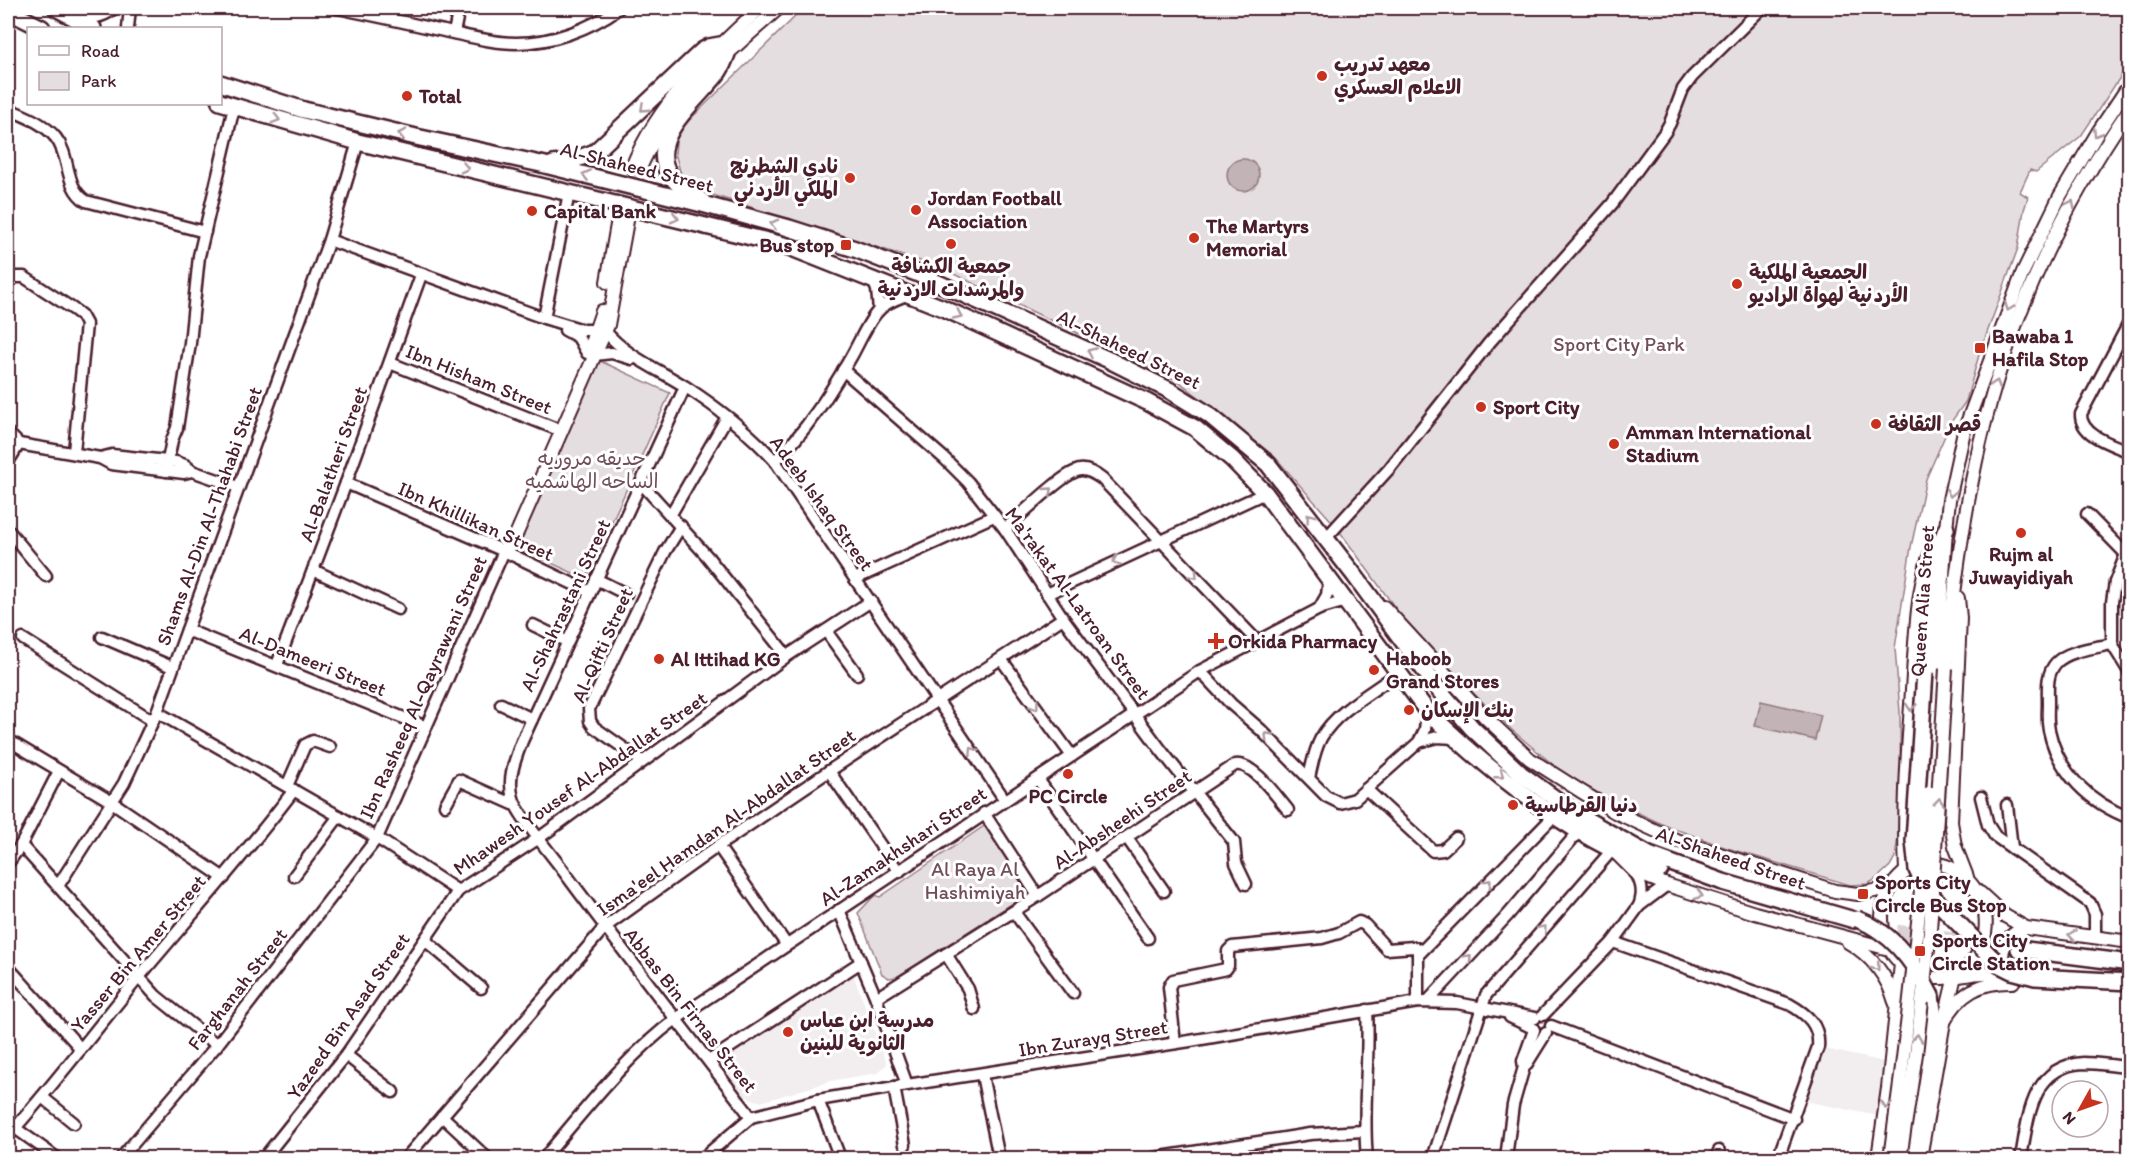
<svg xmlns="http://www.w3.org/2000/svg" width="2137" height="1166" viewBox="0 0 2137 1166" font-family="Itim,'Playpen Sans Arabic',sans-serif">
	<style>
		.built { fill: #f2eeef }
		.green { fill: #e5dee0; stroke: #987e86; stroke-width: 1.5 }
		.water { fill: #c1b3b6; stroke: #91787e; stroke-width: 1.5 }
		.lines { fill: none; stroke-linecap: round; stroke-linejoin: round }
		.major-tunnel { stroke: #dbd2d5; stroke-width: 12; stroke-dasharray: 12 6; stroke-linecap: butt }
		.highway-tunnel { stroke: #dbd2d5; stroke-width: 15; stroke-dasharray: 15 8; stroke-linecap: butt }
		.minor-casing { stroke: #4a1f2b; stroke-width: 15 }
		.major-casing { stroke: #4a1f2b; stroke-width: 16 }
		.highway-casing { stroke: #4a1f2b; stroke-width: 20 }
		.minor { stroke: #fff; stroke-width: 10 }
		.major { stroke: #fff; stroke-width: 12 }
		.highway { stroke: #fff; stroke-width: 15 }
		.major-bridge-casing { stroke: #4a1f2b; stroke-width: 16; stroke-linecap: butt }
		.highway-bridge-casing { stroke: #4a1f2b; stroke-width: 20; stroke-linecap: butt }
		.major-bridge { stroke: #fff; stroke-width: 12 }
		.highway-bridge { stroke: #fff; stroke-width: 15 }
		.oneway { stroke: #ae9aa0 }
		.poi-dot { fill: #c8321e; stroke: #fff; stroke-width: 2 }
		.labels { text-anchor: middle; stroke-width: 6; stroke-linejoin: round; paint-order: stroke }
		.poi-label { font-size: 20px; font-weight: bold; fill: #4a1f2b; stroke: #fff; text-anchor: start }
		.street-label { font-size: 20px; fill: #4a1f2b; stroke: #fff }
		.park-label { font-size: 20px; fill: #714f58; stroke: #fff }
	</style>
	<rect width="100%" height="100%" fill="#fff"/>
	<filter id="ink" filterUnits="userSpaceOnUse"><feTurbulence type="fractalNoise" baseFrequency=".0167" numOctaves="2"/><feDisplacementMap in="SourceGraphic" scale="12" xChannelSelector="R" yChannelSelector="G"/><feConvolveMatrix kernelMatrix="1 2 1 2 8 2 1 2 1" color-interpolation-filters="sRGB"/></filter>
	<g filter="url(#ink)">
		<g class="built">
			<polygon points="853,974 887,1064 878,1073 835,1080 761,1102 744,1096 718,1061"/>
			<polygon points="1821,1048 1885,1062 1878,1116 1805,1101"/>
		</g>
		<g class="green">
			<polygon points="804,8 2129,8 2129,64 2081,136 2036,172 2030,170 2020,192 2028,197 2024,210 2018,248 1979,355 1966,401 1951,422 1926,479 1911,547 1895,648 1900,712 1901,817 1895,857 1890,866 1876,879 1868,884 1850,885 1724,847 1662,824 1612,801 1563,773 1513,731 1420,642 1335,525 1274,456 1178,381 939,267 713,195 681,175 675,153 677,132"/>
			<polygon points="598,360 670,393 586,579 514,546"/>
			<polygon points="990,822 1035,889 897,977 889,978 882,974 858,913 875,895 880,897"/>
		</g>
		<g class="water">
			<circle cx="1243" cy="175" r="16"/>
			<polygon points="1761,701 1821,715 1815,740 1755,726"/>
		</g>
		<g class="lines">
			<g class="major-tunnel">
				<polyline points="619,212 632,167"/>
				<polyline points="628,214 640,168"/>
			</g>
			<polyline class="highway-tunnel" points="1874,929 2019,949"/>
			<g class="minor-casing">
				<g id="minor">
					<path d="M337,8C373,15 408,23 444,31C468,36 492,43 516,43C552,43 590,29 619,8"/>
					<path d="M79,19C92,19 105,17 114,8"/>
					<polyline points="128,28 130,8"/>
					<polyline points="454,33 459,8"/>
					<path d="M8,109C25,116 44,123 56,138C71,157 64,187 86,201L205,232"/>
					<polyline points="329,240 544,318 583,330 596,330"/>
					<polyline points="8,280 14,277 24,277 73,309 81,315 86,324 74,452"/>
					<polyline points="873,280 877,290 879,310"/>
					<polyline points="544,318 569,193"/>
					<path d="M2130,321L2081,414C2080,436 2114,445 2130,452"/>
					<polyline points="565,330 578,337 587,353"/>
					<path d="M605,331C627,357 658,369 686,387C718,408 749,432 775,461L1005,800"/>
					<polyline points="594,355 612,353 632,359"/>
					<polyline points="390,363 554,428"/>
					<polyline points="843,370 945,459 968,482 1005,529 1063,618 1161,750 1234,842 1236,863 1246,884"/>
					<path d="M685,387L522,741C515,760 507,778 513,798C517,814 551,854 562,869C624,953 688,1034 751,1117"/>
					<polyline points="8,433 19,444 100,458 111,464 184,473 192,471"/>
					<polyline points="100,458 112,455 176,462 185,465 192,471 238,487"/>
					<path d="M775,461C806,432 830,393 851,357C859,343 869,319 880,309C888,301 899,298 909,294"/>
					<polyline points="8,462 19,444"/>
					<polyline points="166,471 172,440 177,428 190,343 199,256 234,107"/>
					<polyline points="346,483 504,551 590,592"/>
					<polyline points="641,483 707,556 787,656"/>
					<polyline points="671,514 727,417"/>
					<polyline points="2087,514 2125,553"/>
					<path d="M1005,529C1019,517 1064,472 1080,470C1088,469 1095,474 1102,479L1256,640"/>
					<polyline points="8,530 46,576"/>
					<polyline points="1326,538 1389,469 1489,343 1612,204 1665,132 1670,123 1683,89 1692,77 1762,8"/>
					<polyline points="2130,544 2115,582 2112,602 2112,644 2130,673"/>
					<polyline points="313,570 398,609"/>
					<polyline points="596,579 626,594"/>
					<polyline points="855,579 994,516"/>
					<polyline points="1047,594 1265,493"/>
					<polyline points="1319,609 1327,595 1329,579"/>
					<polyline points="533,625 568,642"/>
					<polyline points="187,630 426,727"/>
					<polyline points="826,631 857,674"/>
					<polyline points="102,637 172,667"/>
					<polyline points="23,639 153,721"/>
					<path d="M2112,644C2095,648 2068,650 2056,663C2046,674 2048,689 2048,703C2048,712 2047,721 2049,730C2058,773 2090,803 2130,818"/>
					<polyline points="1001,659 1072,756"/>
					<polyline points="277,665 346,483 421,275"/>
					<polyline points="1200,671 1231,704 1261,730 1326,796 1340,803 1355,799 1419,742 1425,730 1427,711"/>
					<polyline points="501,704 532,719"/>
					<polyline points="157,712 377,838 458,891"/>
					<polyline points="8,740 112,802 224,878"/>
					<polyline points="1419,742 1437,737 1455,738"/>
					<polyline points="642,761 594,727 590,721 589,709 665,552 681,526"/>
					<polyline points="829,771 899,872"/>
					<path d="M1309,778C1312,765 1314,751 1321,738C1336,711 1374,691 1398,673"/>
					<polyline points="1038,779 1148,938"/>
					<polyline points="287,786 305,745 313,741 330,747"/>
					<polyline points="1366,789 1433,851 1443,850 1456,838"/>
					<polyline points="1981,797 1988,825 1995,836 2090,903 2095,914 2095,938"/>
					<polyline points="445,805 459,780 515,805"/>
					<polyline points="2007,805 2012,848"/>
					<polyline points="984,813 1038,896"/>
					<polyline points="1127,838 1164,891"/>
					<polyline points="21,845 156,996 217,1045"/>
					<polyline points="718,846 786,944"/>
					<polyline points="8,863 21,845 59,771"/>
					<path d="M1635,872C1642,883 1644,893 1639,906"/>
					<polyline points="294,876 339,816"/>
					<polyline points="58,886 124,783 157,712 329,240 358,142"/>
					<polyline points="839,910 876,998 907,1085"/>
					<polyline points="1014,912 1073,993"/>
					<polyline points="425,940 481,988"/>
					<path d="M1613,942L1789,1004C1807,1014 1820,1025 1818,1047L1778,1158"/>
					<polyline points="946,954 968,989 974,1009"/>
					<polyline points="1418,955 1555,815"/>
					<polyline points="8,967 81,1049"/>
					<path d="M876,998L1038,896L1235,765C1252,761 1277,797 1288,810"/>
					<polyline points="1428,1001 1508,915 1580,830"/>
					<polyline points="1543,1015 1613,942 1639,906 1667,885"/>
					<polyline points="1510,1017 1533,1028"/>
					<polyline points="1551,1026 1794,1119"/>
					<polyline points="1175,1043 1169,987 1173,980 1226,969 1228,966 1228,951 1232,947 1322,938 1339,933 1359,922 1365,925 1387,949 1414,947 1418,949 1418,1002"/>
					<polyline points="346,1055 393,1092"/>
					<polyline points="709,1061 861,962"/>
					<polyline points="1526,1065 1546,1033"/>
					<polyline points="982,1075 999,1158"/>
					<polyline points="894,1087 905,1145"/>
					<polyline points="42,1097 74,1123"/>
					<polyline points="818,1100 840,1158"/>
					<polyline points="442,1116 487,1158"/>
					<polyline points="8,1120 15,1128 57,1158"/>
					<path d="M8,1136C54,1085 95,1030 139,977C191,915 245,855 294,790"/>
					<polyline points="121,1158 217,1045 377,838 504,551"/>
					<polyline points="264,1158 346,1055 458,891 539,838 787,656 871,601"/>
					<polyline points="406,1158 605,927 718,846 829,771 1063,618"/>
					<path d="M544,1158C585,1110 625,1057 676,1019L1200,671L1319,609L1346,601"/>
					<polyline points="703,1158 751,1117 818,1100 907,1085 1190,1041 1418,1002 1457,1003 1535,1018"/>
					<polyline points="1154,1158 1310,1134 1364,1131"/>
					<path d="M1367,1158C1362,1109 1370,1060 1367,1010"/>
					<polyline points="1433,1158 1486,995 1613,849"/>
					<polyline points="1506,1158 1513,1105 1524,1067 1523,1061 1534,1030"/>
					<polyline points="1716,1158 1719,1151"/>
					<path d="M2021,1158C2028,1119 2031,1066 2083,1063C2098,1063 2115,1066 2130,1067"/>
				</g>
			</g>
			<g class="major-casing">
				<g id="major">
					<path d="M632,167C658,103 710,54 760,8"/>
					<path d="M640,168C670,99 724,56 779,8"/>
					<polyline points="607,282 618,219"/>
					<polyline points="589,349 602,311"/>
					<polyline points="504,551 512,544 608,325 627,221"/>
					<polyline points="1958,598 1960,618 1951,822 1955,846 1967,877"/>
					<polyline points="1384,607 1485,717 1530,759 1582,792 1615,812 1676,840 1835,891 1858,894 1890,888"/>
					<path d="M1946,668C1953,592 1963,517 1980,443C2007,323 2061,209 2130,108"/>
					<polyline points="1929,793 1946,529 1949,500 1964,431 2023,272 2060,196 2098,132 2130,84"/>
					<polyline points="1615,852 1635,872 1667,885 1755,913 1889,949"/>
					<path d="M1906,872C1903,811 1908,750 1912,690C1915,650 1916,574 1936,542"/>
					<polyline points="1980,893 2005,916 2026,928 2130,942"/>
					<path d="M1848,942C1871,955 1888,977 1895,1002"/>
					<path d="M2006,971C1996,953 2006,934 2026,928"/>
					<path d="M1960,975C2029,915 1943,824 1895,882C1884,896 1880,912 1883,929C1888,956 1907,977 1935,978C1952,979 1968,973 1985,973C1996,972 2006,976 2017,978"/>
					<path d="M1944,1022C1959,993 1981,981 2013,982"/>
					<polyline points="1878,1158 1888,1088 1901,964"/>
					<polyline points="1920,1158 1944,1022 1955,976"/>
				</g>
			</g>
			<g class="highway-casing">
				<g id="highway">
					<polyline points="56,8 93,28"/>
					<polyline points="8,11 42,28"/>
					<polyline points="220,83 304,110 416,137 541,164 706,205 789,228 855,249 916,273 1109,360 1169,390 1208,414 1268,464 1355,576 1439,690 1472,728 1521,774 1578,815 1649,855 1723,882 1854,920"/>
					<path d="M220,102L358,142L784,245L943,308L1147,402L1195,428L1232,459L1265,493L1427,711C1492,774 1574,840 1660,870"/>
					<polyline points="553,164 569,162 595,152 702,51 709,47 720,45"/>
					<path d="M702,201C693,195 683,189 676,182C638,145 696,102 717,74C722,68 724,61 727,54"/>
					<polyline points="1925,672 1936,556 1946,529"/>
					<polyline points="2019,949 2130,963"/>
					<polyline points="1912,1158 1931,1041 1934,1018 1931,996"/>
				</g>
			</g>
			<use href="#minor" class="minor"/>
			<use href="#major" class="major"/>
			<use href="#highway" class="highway"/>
			<g class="major-bridge-casing">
				<g id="major-bridge">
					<path d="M1890,1158C1907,1037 1920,916 1929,793"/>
					<polyline points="1900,1158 1916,1054 1930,931 1946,668"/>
				</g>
			</g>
			<g class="highway-bridge-casing">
				<g id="highway-bridge">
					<polyline points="1925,672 1914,841 1917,870 1927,891 1989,955 2000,965 2012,971 2035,977 2130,982"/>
					<path d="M1857,919C1892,932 1915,963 1931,996"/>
				</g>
			</g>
			<use href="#major-bridge" class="major-bridge"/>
			<use href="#highway-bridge" class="highway-bridge"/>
		</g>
		<defs><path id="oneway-chevron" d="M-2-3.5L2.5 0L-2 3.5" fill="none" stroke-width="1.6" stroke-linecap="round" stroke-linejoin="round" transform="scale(1.5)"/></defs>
		<g class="oneway">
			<use href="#oneway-chevron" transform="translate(644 108) rotate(137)"/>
			<use href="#oneway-chevron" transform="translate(276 119) rotate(16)"/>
			<use href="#oneway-chevron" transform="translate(2097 133) rotate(122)"/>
			<use href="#oneway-chevron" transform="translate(402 134) rotate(-167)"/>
			<use href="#oneway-chevron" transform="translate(465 168) rotate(13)"/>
			<use href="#oneway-chevron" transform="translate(586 175) rotate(-166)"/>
			<use href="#oneway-chevron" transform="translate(2071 204) rotate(-63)"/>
			<use href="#oneway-chevron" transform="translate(675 218) rotate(13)"/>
			<use href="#oneway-chevron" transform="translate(774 224) rotate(-166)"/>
			<use href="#oneway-chevron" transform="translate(2009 307) rotate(111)"/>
			<use href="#oneway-chevron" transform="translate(958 315) rotate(25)"/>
			<use href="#oneway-chevron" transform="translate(1091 352) rotate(-156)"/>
			<use href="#oneway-chevron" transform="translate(1996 384) rotate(-72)"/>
			<use href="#oneway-chevron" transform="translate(1049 491) rotate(-41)"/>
			<use href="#oneway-chevron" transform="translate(1951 493) rotate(101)"/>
			<use href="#oneway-chevron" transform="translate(1310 517) rotate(-127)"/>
			<use href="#oneway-chevron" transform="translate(1116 561) rotate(156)"/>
			<use href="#oneway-chevron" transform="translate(1194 575) rotate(47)"/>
			<use href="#oneway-chevron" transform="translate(1035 706) rotate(54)"/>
			<use href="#oneway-chevron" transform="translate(1911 707) rotate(94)"/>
			<use href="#oneway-chevron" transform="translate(1268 736) rotate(-134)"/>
			<use href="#oneway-chevron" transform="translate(973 751) rotate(-124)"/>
			<use href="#oneway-chevron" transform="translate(1500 775) rotate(39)"/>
			<use href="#oneway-chevron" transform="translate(1939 802) rotate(-86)"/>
			<use href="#oneway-chevron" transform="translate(1488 883) rotate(-46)"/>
			<use href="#oneway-chevron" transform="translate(1699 895) rotate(18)"/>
			<use href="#oneway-chevron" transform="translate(1543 929) rotate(-50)"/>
			<use href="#oneway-chevron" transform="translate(2072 935) rotate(-172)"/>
			<use href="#oneway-chevron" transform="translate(1468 958) rotate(-47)"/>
			<use href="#oneway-chevron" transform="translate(1876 967) rotate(52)"/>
			<use href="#oneway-chevron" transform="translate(1917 1038) rotate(-83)"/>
			<use href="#oneway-chevron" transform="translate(1886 1105) rotate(98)"/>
		</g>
	</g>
	<g class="poi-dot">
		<circle cx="1322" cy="76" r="6"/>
		<circle cx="407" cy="96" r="6"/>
		<circle cx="850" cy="178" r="6"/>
		<circle cx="916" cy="210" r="6"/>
		<circle cx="532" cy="211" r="6"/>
		<circle cx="1194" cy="238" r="6"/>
		<circle cx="951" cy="244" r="6"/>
		<rect x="840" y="239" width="12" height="12" rx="3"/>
		<circle cx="1737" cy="284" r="6"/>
		<rect x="1974" y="342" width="12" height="12" rx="3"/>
		<circle cx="1481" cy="407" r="6"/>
		<circle cx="1876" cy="424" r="6"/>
		<circle cx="1614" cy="444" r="6"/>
		<circle cx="2021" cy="533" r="6"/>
		<path d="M1213 632h6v6h6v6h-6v6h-6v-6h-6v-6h6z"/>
		<circle cx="659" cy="659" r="6"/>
		<circle cx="1374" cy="670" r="6"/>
		<circle cx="1409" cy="710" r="6"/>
		<circle cx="1068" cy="774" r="6"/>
		<circle cx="1513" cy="805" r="6"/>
		<rect x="1857" y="888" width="12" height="12" rx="3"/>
		<rect x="1914" y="945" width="12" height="12" rx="3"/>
		<circle cx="788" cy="1032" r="6"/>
	</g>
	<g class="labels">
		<g class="poi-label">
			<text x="1334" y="71">معهد تدريب<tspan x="1334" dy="23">الاعلام العسكري</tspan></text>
			<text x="419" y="103">Total</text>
			<text x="838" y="173" text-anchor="end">نادي الشطرنج<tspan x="838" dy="23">الملكي الأردني</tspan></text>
			<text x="928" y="205">Jordan Football<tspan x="928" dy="23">Association</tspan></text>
			<text x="544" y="218">Capital Bank</text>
			<text x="1206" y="233">The Martyrs<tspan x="1206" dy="23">Memorial</tspan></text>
			<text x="834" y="252" text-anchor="end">Bus stop</text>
			<text x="951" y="273" text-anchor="middle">جمعية الكشافة<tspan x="951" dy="23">والمرشدات الاردنية</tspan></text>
			<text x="1749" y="279">الجمعية الملكية<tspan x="1749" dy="23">الأردنية لهواة الراديو</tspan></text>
			<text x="1992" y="343">Bawaba 1<tspan x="1992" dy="23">Hafila Stop</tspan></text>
			<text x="1493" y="414">Sport City</text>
			<text x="1888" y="431">قصر الثقافة</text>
			<text x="1626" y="439">Amman International<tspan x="1626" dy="23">Stadium</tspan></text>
			<text x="2021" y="561" text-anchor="middle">Rujm al<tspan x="2021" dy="23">Juwayidiyah</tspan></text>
			<text x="1228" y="648">Orkida Pharmacy</text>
			<text x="1386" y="665">Haboob<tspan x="1386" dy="23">Grand Stores</tspan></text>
			<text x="671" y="666">Al Ittihad KG</text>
			<text x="1421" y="717">بنك الإسكان</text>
			<text x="1068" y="803" text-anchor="middle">PC Circle</text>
			<text x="1525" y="812">دنيا القرطاسية</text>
			<text x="1875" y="889">Sports City<tspan x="1875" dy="23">Circle Bus Stop</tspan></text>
			<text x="1932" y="947">Sports City<tspan x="1932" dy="23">Circle Station</tspan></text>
			<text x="800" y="1027">مدرسة ابن عباس<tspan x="800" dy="23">الثانوية للبنين</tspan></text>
		</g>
		<g class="street-label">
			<text transform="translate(637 167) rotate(14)" y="7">Al-Shaheed Street</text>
			<text transform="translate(1129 349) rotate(26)" y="7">Al-Shaheed Street</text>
			<text transform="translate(479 379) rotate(22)" y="7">Ibn Hisham Street</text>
			<text transform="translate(333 464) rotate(-70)" y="7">Al-Balatheri Street</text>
			<text transform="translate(822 503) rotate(54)" y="7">Adeeb Ishaq Street</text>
			<text transform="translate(209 516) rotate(-70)" y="7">Shams Al-Din Al-Thahabi Street</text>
			<text transform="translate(476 521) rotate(24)" y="7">Ibn Khillikan Street</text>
			<text transform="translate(1922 601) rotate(-86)" y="7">Queen Alia Street</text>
			<text transform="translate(1078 603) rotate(54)" y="7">Ma'rakat Al-Latroan Street</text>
			<text transform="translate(565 605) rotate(-65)" y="7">Al-Shahrastani Street</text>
			<text transform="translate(602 645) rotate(-66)" y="7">Al-Qifti Street</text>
			<text transform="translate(313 661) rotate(22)" y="7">Al-Dameeri Street</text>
			<text transform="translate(423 687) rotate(-66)" y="7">Ibn Rasheeq Al-Qayrawani Street</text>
			<text transform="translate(580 783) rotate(-35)" y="7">Mhawesh Yousef Al-Abdallat Street</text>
			<text transform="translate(1122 819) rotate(-34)" y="7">Al-Absheehi Street</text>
			<text transform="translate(726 822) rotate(-35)" y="7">Isma'eel Hamdan Al-Abdallat Street</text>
			<text transform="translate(903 846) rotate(-34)" y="7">Al-Zamakhshari Street</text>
			<text transform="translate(1731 858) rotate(19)" y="7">Al-Shaheed Street</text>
			<text transform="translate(138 953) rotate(-50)" y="7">Yasser Bin Amer Street</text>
			<text transform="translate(237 989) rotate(-52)" y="7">Farghanah Street</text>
			<text transform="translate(691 1010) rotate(52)" y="7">Abbas Bin Firnas Street</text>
			<text transform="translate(348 1016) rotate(-55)" y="7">Yazeed Bin Asad Street</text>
			<text transform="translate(1093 1038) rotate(-9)" y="7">Ibn Zurayq Street</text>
		</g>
		<g class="park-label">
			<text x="1619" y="351">Sport City Park</text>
			<text x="592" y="465">حديقه مروريه<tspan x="592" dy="23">الساحه الهاشميه</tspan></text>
			<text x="975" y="876">Al Raya Al<tspan x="975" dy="23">Hashimiyah</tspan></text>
		</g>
	</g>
	<rect width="2137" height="1166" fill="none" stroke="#fff" stroke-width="30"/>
	<rect x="15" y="15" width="2107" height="1136" fill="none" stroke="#4a1f2b" stroke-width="2" filter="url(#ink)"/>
	<rect x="27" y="27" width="195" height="78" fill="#ffffff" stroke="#b7a5aa" stroke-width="1.5"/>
	<rect x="39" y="46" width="30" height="9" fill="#ffffff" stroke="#b7a5aa" stroke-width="1.5"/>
	<text x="81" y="57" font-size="18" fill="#4a1f2b">Road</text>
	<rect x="39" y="72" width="30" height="18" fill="#e5dee0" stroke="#b7a5aa" stroke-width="1.5"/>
	<text x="81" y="87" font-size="18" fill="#4a1f2b">Park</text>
	<g transform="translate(2080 1109) rotate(230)"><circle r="28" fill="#ffffff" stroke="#b7a5aa" stroke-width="1.5"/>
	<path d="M0-4.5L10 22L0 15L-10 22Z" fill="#c8321e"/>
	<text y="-9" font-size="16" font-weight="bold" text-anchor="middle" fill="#4a1f2b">N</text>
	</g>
</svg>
